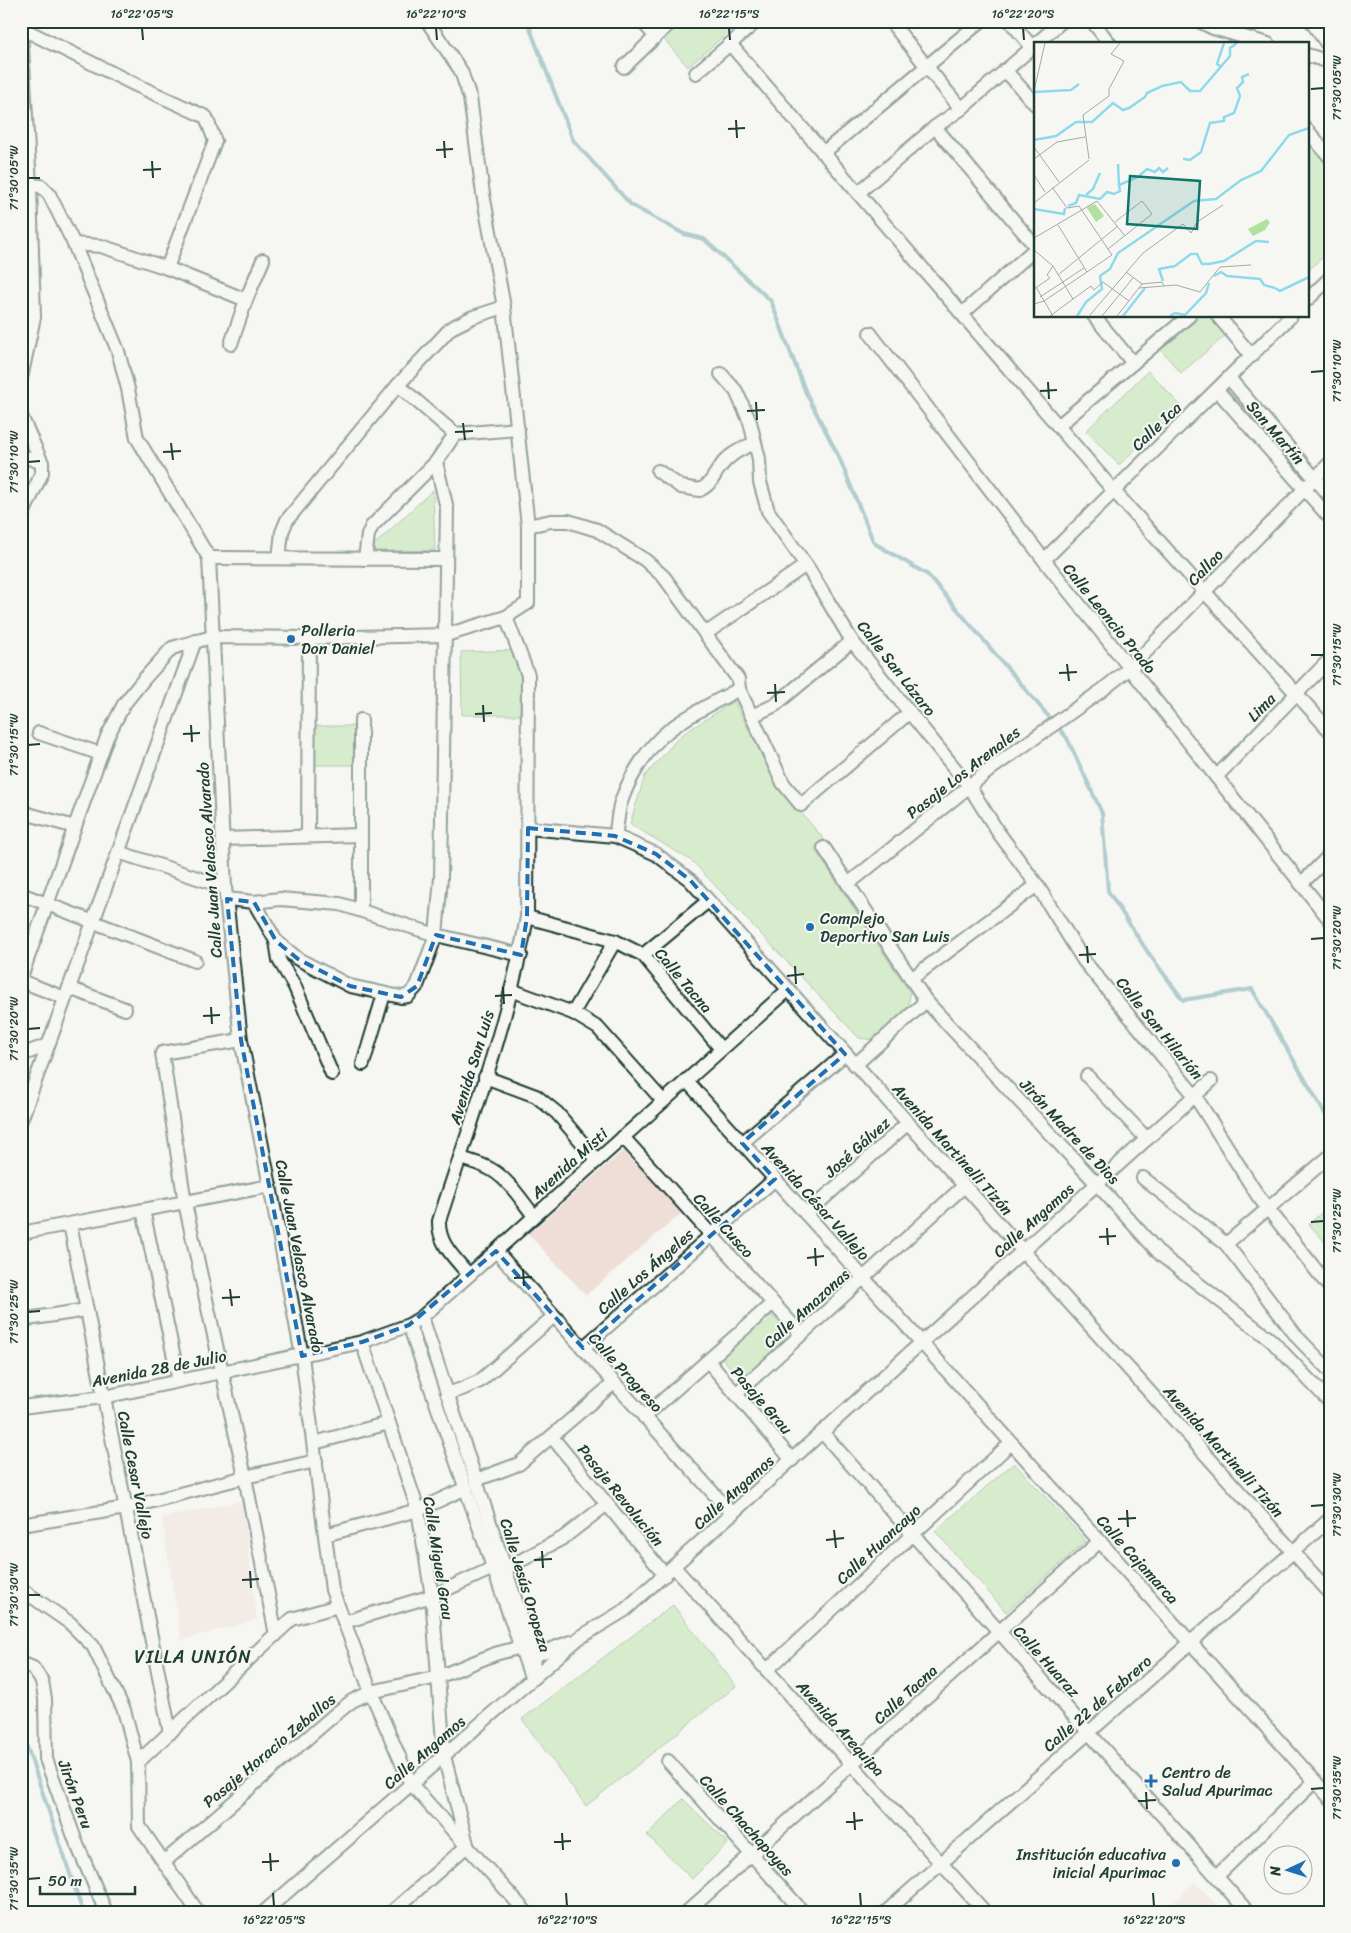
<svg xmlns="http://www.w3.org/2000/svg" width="1351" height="1933" viewBox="0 0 1351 1933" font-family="Sriracha,sans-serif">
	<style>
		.built { fill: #efded7 }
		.green { fill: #b2e09f; stroke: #688e6a }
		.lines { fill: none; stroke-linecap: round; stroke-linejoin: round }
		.stream { stroke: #619ba3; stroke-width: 4 }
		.minor-casing { stroke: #1f3d34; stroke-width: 16 }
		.minor { stroke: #f6f6f2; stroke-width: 12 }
		.marked { fill: none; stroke: #1f6fb2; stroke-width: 4; stroke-dasharray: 10 6; stroke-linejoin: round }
		.ticks { fill: none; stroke: #1f3d34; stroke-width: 2 }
		.poi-dot { fill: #1f6fb2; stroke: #f6f6f2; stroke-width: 2 }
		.labels { text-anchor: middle; stroke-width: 4; stroke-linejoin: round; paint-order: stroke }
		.street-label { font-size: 16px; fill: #1f3d34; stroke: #f6f6f2 }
		.poi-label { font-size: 16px; fill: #1f3d34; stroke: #f6f6f2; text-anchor: start }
		.neighbourhood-label { font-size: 18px; letter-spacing: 1px; fill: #1f3d34; stroke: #f6f6f2 }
		.inset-river { fill: none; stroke: #8ddaed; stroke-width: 2.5 }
		.inset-road { fill: none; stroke: #a0aca6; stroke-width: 1 }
		.view { fill: #0f766e; fill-opacity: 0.15; stroke: #0f766e; stroke-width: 2.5 }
		.inset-edge { fill: none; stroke: #1f3d34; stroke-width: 2.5 }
		.neatline { fill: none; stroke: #1f3d34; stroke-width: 2 }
		.ticks-label { font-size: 12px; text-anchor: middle; fill: #1f3d34 }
	</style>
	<rect width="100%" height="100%" fill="#f6f6f2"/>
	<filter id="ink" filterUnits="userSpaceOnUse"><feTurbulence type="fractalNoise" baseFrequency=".02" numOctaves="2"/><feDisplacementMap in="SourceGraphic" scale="10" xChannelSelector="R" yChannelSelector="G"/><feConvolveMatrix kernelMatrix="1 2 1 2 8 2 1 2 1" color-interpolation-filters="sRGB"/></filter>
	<g filter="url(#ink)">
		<g class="built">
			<polygon points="625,1149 682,1213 586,1295 528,1234"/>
			<polygon points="242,1501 257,1620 181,1640 162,1518"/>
			<polygon points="1195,1882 1223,1912 1164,1912"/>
		</g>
		<g class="green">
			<polygon points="681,21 741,21 688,67 662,37"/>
			<polygon points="1307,140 1330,166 1330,250 1307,272"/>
			<polygon points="1201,316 1211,316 1226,335 1181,373 1161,350"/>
			<polygon points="1148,371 1181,406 1119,465 1086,431"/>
			<polygon points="433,490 435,550 374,552 374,545"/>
			<polygon points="521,650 520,715 462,715 461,652"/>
			<polygon points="734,701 778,786 824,839 814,848 910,993 908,1009 872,1040 859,1038 692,861 630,824 645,776 680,736"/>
			<rect x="315" y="726" width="39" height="39"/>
			<polygon points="1330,1205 1330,1248 1309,1224"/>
			<polygon points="771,1315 792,1334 741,1379 721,1357"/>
			<polygon points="1014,1463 1086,1541 1006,1612 935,1531"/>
			<polygon points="673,1605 736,1686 586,1806 522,1719"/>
			<polygon points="683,1799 728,1843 692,1879 647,1835"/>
		</g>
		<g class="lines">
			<g class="stream">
				<polyline points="527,21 573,140 631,205 684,234 704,239 771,301 806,393 839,457 874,543 928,575 1067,738 1102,813 1108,891 1147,951 1183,1000 1252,989 1330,1122"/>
				<polyline points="21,1729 83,1912"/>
			</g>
			<g class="minor-casing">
				<g id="minor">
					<polyline points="642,21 655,36"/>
					<polyline points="890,21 961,109"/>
					<polyline points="1010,21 1032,47"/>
					<polyline points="1092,21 1110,44"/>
					<polyline points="1199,21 1213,28 1268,44"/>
					<polyline points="1311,21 1330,48"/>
					<polyline points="21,28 136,85 206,117 215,141 167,268"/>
					<polyline points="21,31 30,185 34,317 21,378"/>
					<polyline points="730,44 1113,490 1330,731"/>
					<polyline points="1036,44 1062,21"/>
					<polyline points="1307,55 1330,62"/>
					<polyline points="624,67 672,21"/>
					<polyline points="1005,70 1035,104"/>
					<polyline points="696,73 757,21"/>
					<polyline points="935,127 1035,246"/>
					<polyline points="1307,130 1330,157"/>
					<polyline points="823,153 981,21"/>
					<polyline points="30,185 41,186 49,194 74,244 118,351 128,389 137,438 209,558 225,887 241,1040 270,1186 302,1356 332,1590 371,1692 411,1784 526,1912"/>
					<polyline points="858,193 935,127 961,109 1035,45"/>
					<polyline points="74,244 101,246 167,268 246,300"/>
					<polyline points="1307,300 1330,278"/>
					<polyline points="962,314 1035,249"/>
					<polyline points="1094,316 1133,363"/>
					<polyline points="1218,316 1252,356"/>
					<polyline points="870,333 1044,560 1330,920"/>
					<polyline points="231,344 246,300 263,260"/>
					<polyline points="721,374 736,391 750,422 759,459 760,482 768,511 808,568 852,641 969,786 998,832 1037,885 1084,961 1195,1096 1258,1196 1330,1288"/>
					<polyline points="1229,378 1330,496"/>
					<polyline points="398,385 455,434 518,429"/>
					<polyline points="1217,390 1330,518"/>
					<polyline points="21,416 42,463 42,473 21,518"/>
					<polyline points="1058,426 1189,316"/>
					<polyline points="21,455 42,463"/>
					<path d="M658,471L681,487L700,490C715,481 711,478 721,466C729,454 742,449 754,443"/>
					<polyline points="528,526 551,521 568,521 597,530 645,560 664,577 738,679 739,689 783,783 801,805 910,712"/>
					<polyline points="209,558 446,559"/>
					<polyline points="279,558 282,532 287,520 398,385 451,328 473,317 504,307"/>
					<polyline points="365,559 368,535 372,526 436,462 455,434"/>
					<polyline points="1044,560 1291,316"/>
					<polyline points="705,634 806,565"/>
					<polyline points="752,716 775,705 852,641"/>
					<polyline points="39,733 101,754"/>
					<polyline points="1216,777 1330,659"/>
					<polyline points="21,812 75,827"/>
					<polyline points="528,828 615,836 656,854 690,880 1330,1593"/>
					<polyline points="308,836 309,638"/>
					<path d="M615,836C617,826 618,815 620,805C628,779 647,748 668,731C689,714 716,702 739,689"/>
					<polyline points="223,839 361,835"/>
					<polyline points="824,848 926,1001 1097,1184 1161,1255 1271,1340 1330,1402"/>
					<polyline points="118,852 225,887"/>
					<polyline points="848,884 992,768 1101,691 1130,668 1330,463"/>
					<polyline points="1301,884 1330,855"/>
					<polyline points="21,894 195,961"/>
					<polyline points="227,899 254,902 280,899 340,904 436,935 521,955"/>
					<polyline points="254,902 276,941 298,959 350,986 401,997 408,996 417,986 436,935 441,878 447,509 436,462"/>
					<polyline points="361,909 361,720"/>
					<polyline points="527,917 615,941 643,955 721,1049"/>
					<polyline points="276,941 279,960 295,987 332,1074"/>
					<polyline points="643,955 708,901"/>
					<polyline points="21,977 107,737 124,704 144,679 172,648 212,637 309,638 446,635 506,617 528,603 528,526 504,307 483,194 470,98 461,71 427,21"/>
					<polyline points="911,979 1037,885"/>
					<polyline points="21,981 65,998"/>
					<polyline points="69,988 125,1009"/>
					<polyline points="511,990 573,1013 598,1028 663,1101"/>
					<polyline points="573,1013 615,941"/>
					<polyline points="241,1040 162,1053 185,1203 245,1477 276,1635"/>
					<polyline points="21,1055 48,1045"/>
					<polyline points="363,1064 384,994"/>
					<polyline points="855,1065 926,1001"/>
					<polyline points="1087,1076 1147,1139"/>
					<polyline points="485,1077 536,1096 557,1113 597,1160"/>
					<polyline points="686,1080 1330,1798"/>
					<polyline points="21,1120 195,641"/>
					<polyline points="623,1137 801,1334"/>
					<polyline points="742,1143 845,1054"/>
					<path d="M460,1158C471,1161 482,1164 492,1170C510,1181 522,1201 534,1216"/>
					<polyline points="1143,1178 1226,1244 1298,1338 1330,1371"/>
					<polyline points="143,1210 179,1381"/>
					<polyline points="806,1214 908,1123"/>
					<polyline points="70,1224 170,1733"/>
					<polyline points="21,1233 270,1186"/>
					<polyline points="1226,1244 1330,1156"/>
					<polyline points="496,1251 732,1514"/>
					<path d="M469,1275C455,1258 438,1244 439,1221C471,1122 509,1020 527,917L528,675L506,617"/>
					<polyline points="422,1317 534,1656 532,1679"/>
					<polyline points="21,1320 87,1310"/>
					<polyline points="409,1325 530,1674"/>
					<polyline points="362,1342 418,1510 432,1596 444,1756 467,1844"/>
					<polyline points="583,1348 775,1179"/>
					<polyline points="708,1361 792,1460"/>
					<polyline points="447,1394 462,1389 480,1381 554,1316"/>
					<polyline points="736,1394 964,1186"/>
					<polyline points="21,1407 104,1397 362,1342 409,1325 422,1317 788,990"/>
					<polyline points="644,1417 773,1303"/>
					<polyline points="822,1432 1248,1912"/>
					<polyline points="552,1437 665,1575"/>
					<polyline points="314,1443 389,1423"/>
					<polyline points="476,1480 519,1464 614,1383"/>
					<polyline points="21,1525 126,1508 245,1477 316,1461"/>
					<polyline points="325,1535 418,1510 466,1488"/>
					<polyline points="674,1567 985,1912"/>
					<polyline points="505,1569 563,1538 607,1504"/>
					<polyline points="21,1589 70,1623 93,1646 124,1710 138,1762 139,1826 198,1912"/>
					<polyline points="344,1622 432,1596 493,1568"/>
					<polyline points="528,1658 570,1642"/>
					<polyline points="21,1663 33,1668 42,1681 45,1699 46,1759 76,1842 106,1912"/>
					<polyline points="767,1670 1011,1443"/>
					<polyline points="668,1761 803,1912"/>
					<polyline points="138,1762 292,1619 338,1606"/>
					<polyline points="164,1862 333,1716 352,1701 371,1692 438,1677 495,1654 521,1647"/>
					<polyline points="1217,1876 1315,1781"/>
					<polyline points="264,1912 579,1638 625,1610 1211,1081"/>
					<polyline points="392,1912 467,1846"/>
					<polyline points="687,1912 1100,1541"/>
					<polyline points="886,1912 1330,1519"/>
				</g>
			</g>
			<use href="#minor" class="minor"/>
		</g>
	</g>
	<path d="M0 0H1351V1933H0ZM528,828L615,836L656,854L690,880L845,1054L742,1143L775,1179L583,1348L496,1251L409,1325L362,1342L302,1356L241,1040L227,899L254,902L276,941L298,959L350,986L401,997L417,986L436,935L521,955L527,917Z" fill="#f6f6f2" fill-opacity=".55" fill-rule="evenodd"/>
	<path class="marked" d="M528,828L615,836L656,854L690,880L845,1054L742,1143L775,1179L583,1348L496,1251L409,1325L362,1342L302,1356L241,1040L227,899L254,902L276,941L298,959L350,986L401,997L417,986L436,935L521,955L527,917Z"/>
	<path class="ticks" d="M142,28L143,40M436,28L437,40M729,28L730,40M1023,28L1024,40M1311,89L1324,88M736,120L737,138M728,129L745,128M444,141L445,158M436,150L453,149M152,161L153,178M143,170L161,169M28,178H40M1311,372L1324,371M1048,382L1049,399M1040,391L1057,390M756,402L757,420M747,411L765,410M463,423L465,440M455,432L473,431M171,443L173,460M163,452L181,451M28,462L40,461M1311,655H1324M1067,664L1069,681M1059,673L1077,672M775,684L776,702M767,693L785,692M483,705L484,722M475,714L492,713M191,725L192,742M183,734L200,733M28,745L40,744M1311,939L1324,938M1087,946L1088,963M1079,955L1096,954M795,966L796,984M787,976L804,974M503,987L504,1004M495,996L512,995M211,1007L212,1024M203,1016L220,1015M28,1029L40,1028M1311,1222L1324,1221M1107,1228L1108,1245M1099,1237L1116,1236M815,1248L816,1266M807,1258L824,1256M523,1269L524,1286M514,1278L532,1277M230,1289L232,1306M222,1298L240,1297M28,1312L40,1311M1311,1506L1324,1505M1127,1510L1128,1527M1118,1519L1136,1518M834,1530L836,1548M826,1540L844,1538M542,1551L543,1568M534,1560L552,1559M250,1571L251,1588M242,1580L259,1579M28,1595H40M1311,1789L1324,1788M1146,1792L1147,1809M1138,1801L1156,1800M854,1812L855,1830M846,1822L863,1820M562,1833L563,1850M554,1842L571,1841M270,1853L271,1871M262,1862L279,1861M28,1879L40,1878M273,1893L274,1906M566,1893L567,1906M860,1893L861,1906M1153,1893L1154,1906"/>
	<g class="poi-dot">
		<circle cx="291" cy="639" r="5"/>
		<circle cx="810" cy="927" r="5"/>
		<path d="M1148.5 1773.5h5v5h5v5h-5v5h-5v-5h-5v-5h5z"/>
		<circle cx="1176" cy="1863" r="5"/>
	</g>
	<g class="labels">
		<g class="street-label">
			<text transform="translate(1156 426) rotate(-44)" y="6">Calle Ica</text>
			<text transform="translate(1276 432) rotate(49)" y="6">San Martín</text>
			<text transform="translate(1205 567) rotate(-46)" y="6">Callao</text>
			<text transform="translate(1110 618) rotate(51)" y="6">Calle Leoncio Prado</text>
			<text transform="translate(897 668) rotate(52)" y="6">Calle San Lázaro</text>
			<text transform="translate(1261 707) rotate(-46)" y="6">Lima</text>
			<text transform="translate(963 772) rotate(-38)" y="6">Pasaje Los Arenales</text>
			<text transform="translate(209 860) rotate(-94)" y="6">Calle Juan Velasco Alvarado</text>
			<text transform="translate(684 980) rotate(50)" y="6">Calle Tacna</text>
			<text transform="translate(1160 1028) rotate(51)" y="6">Calle San Hilarión</text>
			<text transform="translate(471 1067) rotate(-73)" y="6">Avenida San Luis</text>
			<text transform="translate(1070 1131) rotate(47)" y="6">Jirón Madre de Dios</text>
			<text transform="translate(857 1147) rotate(-42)" y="6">José Gálvez</text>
			<text transform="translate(953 1149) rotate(48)" y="6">Avenida Martinelli Tizón</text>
			<text transform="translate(569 1163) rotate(-42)" y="6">Avenida Misti</text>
			<text transform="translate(816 1201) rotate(48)" y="6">Avenida César Vallejo</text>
			<text transform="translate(1033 1220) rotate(-42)" y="6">Calle Angamos</text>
			<text transform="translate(724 1225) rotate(48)" y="6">Calle Cusco</text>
			<text transform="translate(300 1256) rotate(79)" y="6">Calle Juan Velasco Alvarado</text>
			<text transform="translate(645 1271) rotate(-41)" y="6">Calle Los Ángeles</text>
			<text transform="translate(806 1308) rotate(-42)" y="6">Calle Amazonas</text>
			<text transform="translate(159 1368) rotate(-11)" y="6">Avenida 28 de Julio</text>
			<text transform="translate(626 1372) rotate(48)" y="6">Calle Progreso</text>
			<text transform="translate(762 1400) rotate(49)" y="6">Pasaje Grau</text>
			<text transform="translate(1224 1451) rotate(48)" y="6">Avenida Martinelli Tizón</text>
			<text transform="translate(136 1475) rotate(79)" y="6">Calle Cesar Vallejo</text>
			<text transform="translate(733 1492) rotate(-42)" y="6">Calle Angamos</text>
			<text transform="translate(621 1495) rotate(51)" y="6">Pasaje Revolución</text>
			<text transform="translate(878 1544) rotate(-43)" y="6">Calle Huancayo</text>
			<text transform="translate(439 1558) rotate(81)" y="6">Calle Miguel Grau</text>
			<text transform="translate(1138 1559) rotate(48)" y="6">Calle Cajamarca</text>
			<text transform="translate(526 1585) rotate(73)" y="6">Calle Jesús Oropeza</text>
			<text transform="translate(1047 1661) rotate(48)" y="6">Calle Huaraz</text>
			<text transform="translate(905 1694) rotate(-42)" y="6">Calle Tacna</text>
			<text transform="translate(1097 1703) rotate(-41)" y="6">Calle 22 de Febrero</text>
			<text transform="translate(841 1728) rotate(48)" y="6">Avenida Arequipa</text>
			<text transform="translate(269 1750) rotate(-40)" y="6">Pasaje Horacio Zeballos</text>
			<text transform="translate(424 1752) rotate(-41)" y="6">Calle Angamos</text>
			<text transform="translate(76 1794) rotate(70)" y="6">Jirón Peru</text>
			<text transform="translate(747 1825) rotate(48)" y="6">Calle Chachapoyas</text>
		</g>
		<g class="poi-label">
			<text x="301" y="636">Polleria<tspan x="301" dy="18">Don Daniel</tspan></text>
			<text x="820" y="924">Complejo<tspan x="820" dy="18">Deportivo San Luis</tspan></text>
			<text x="1162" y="1778">Centro de<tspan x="1162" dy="18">Salud Apurimac</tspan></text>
			<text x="1166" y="1860" text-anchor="end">Institución educativa<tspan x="1166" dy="18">inicial Apurimac</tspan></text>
		</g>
		<g class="neighbourhood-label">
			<text x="193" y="1663">VILLA UNIÓN</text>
		</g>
	</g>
	<g transform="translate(1034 42)">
		<rect width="275" height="275" fill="#f6f6f2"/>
		<path d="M61,162L70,174L62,180L53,166L49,169L55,164ZM233,177L236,180L231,188L219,194L214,187Z" fill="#b2e09f"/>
		<path class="inset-river" d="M186,24L183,22L190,1M1,50L37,48L45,42M0,98L22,94L42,80H58L79,61L89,68L95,66L111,55L113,51L128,44L147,40L156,49H166L196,14V6L203,1M149,117L156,118L167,110L176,81L190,79V75L200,71L206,54L203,46L209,40L208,35L215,32M84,122L85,143M52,153L59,147L66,131M34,164L42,161L45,153L66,157L73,150L80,152L86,149L85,143L104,135L113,127L121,130L125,126L129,130L134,126M0,167L30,172L31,166M180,234L187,230L193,234L226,237L230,243L241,246M129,239L125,227L141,224L157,212H163L168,222H175L190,219L222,199L235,200M241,246L246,249L275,235M43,274L52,260L68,247L66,234L76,227L84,211L160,159L182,157L207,138L227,129L255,93L275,86M89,274L111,246M136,274L141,271L151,273L172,251L175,241"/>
		<path class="inset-road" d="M0,49L11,1M0,105L25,140M0,117L23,100L51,95M55,117L49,73L75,54V47L90,19L77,12L86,1M0,133L11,150M0,161L55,118M24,183L53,230M0,196L63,159L91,194M74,207L118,172L108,159L81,180M0,208L19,224L39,257L57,244M92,230L108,242L128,240L130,244M24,233L84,184M57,244L60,248L69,240L95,259M2,245L19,274M105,246L142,243L166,250L186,225L217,223M0,247L16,236L13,233L19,224M6,255L50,226M0,262L10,259L78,213L45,164L33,166L18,145M56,273L109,211L149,182L157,191L163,180L189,163M16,274L39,257M68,274L99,236M83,274L108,242"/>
		<path class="view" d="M96,134L166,139L163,187L93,182Z"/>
		<rect width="275" height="275" class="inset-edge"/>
	</g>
	<rect width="1351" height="1933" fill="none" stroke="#f6f6f2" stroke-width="55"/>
	<g transform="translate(1288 1870) rotate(266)"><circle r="24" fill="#f6f6f2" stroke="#a0aca6"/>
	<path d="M0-4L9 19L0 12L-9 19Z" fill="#1f6fb2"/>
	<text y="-8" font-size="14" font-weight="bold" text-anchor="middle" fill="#1f3d34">N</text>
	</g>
	<path d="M40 1886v8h95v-8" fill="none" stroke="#1f3d34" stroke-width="2.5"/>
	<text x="48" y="1886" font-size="15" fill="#1f3d34" stroke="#f6f6f2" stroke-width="4" paint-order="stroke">50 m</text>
	<rect x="28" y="28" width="1296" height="1878" class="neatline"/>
	<g class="ticks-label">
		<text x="142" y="18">16°22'05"S</text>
		<text x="436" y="18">16°22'10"S</text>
		<text x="729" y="18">16°22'15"S</text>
		<text x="1023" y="18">16°22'20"S</text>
		<text transform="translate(1337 88) rotate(-90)" y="4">71°30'05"W</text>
		<text transform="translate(14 178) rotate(-90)" y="4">71°30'05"W</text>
		<text transform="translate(1337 371) rotate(-90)" y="4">71°30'10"W</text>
		<text transform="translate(14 462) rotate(-90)" y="4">71°30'10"W</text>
		<text transform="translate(1337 655) rotate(-90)" y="4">71°30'15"W</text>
		<text transform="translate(14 745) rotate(-90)" y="4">71°30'15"W</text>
		<text transform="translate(1337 938) rotate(-90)" y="4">71°30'20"W</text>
		<text transform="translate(14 1029) rotate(-90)" y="4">71°30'20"W</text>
		<text transform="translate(1337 1221) rotate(-90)" y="4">71°30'25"W</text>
		<text transform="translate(14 1312) rotate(-90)" y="4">71°30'25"W</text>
		<text transform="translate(1337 1505) rotate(-90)" y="4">71°30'30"W</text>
		<text transform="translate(14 1595) rotate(-90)" y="4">71°30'30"W</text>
		<text transform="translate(1337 1788) rotate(-90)" y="4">71°30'35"W</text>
		<text transform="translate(14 1879) rotate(-90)" y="4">71°30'35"W</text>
		<text x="274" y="1924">16°22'05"S</text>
		<text x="567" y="1924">16°22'10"S</text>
		<text x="861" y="1924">16°22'15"S</text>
		<text x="1154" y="1924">16°22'20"S</text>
	</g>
</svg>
